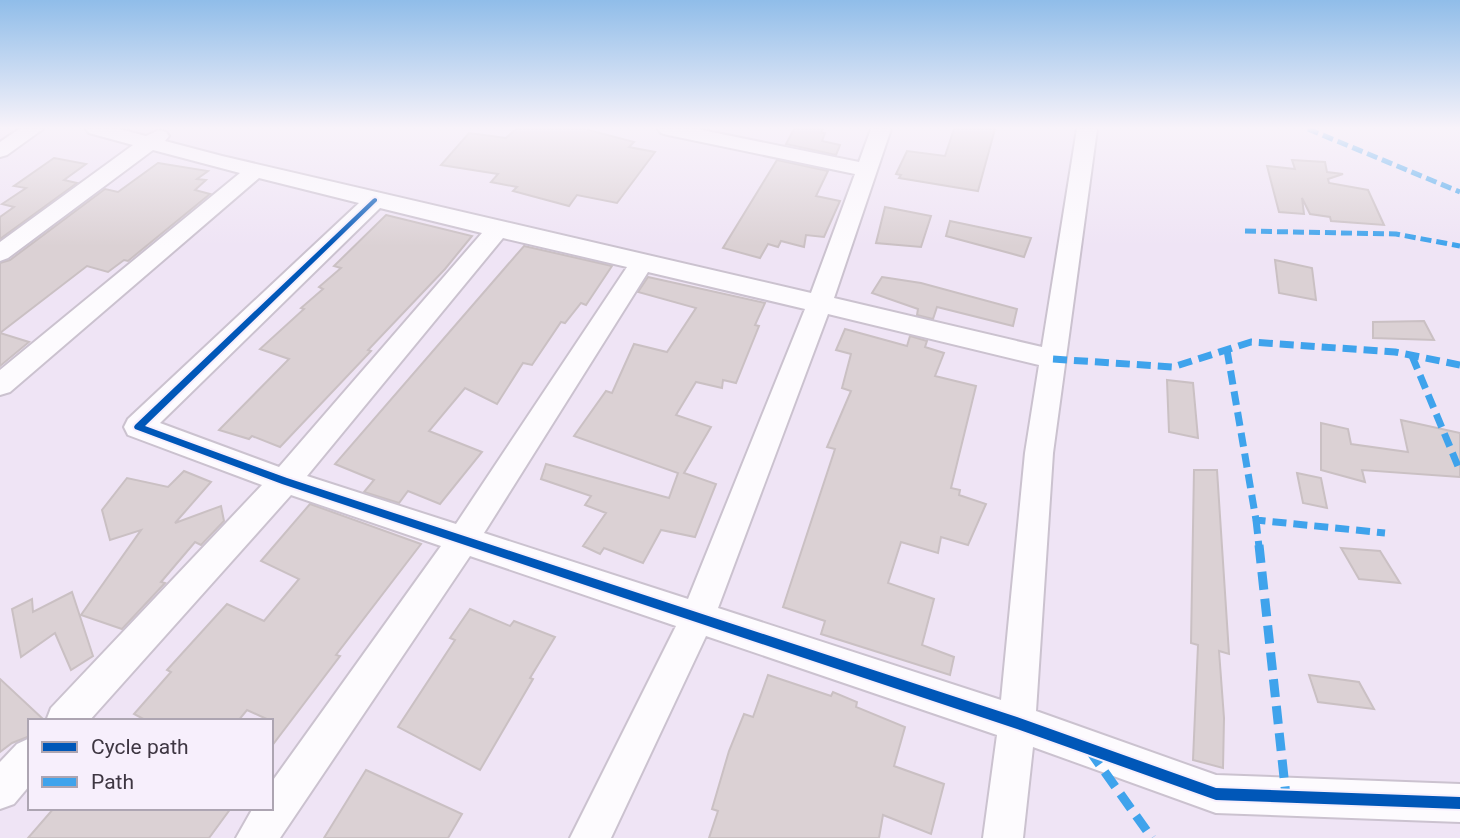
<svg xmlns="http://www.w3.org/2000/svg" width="1460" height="838" viewBox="0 0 1460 838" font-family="Roboto,sans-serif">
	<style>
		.building { fill: #dbd1d4; stroke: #cac0c3; stroke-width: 2 }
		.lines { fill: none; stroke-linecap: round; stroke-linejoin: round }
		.minor-casing { stroke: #cbc2cf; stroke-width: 4 }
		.minor { fill: #fdfbfe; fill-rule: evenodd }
		.quiet-far2 { stroke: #3fa3ec; stroke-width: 5; stroke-dasharray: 11 5; stroke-linecap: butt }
		.quiet-far1 { stroke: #3fa3ec; stroke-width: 7; stroke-dasharray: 14 7; stroke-linecap: butt }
		.quiet { stroke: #3fa3ec; stroke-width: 9; stroke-dasharray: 18 9; stroke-linecap: butt }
		.cycleway-casing { stroke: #f7effc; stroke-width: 4 }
		.cycleway { fill: #0057b8; fill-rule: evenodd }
	</style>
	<rect width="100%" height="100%" fill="#efe4f5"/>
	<g class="building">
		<polygon points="516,129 585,129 634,142 629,147 655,152 617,203 577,195 569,206 513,191 517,187 491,182 498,174 441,165 469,133 506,138"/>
		<polygon points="794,129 823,129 821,133 825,133 822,141 840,145 836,155 786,144"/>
		<polygon points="954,129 995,129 978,191 899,178 901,175 896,174 907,151 945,156"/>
		<polygon points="54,158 86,164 64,180 77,183 0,239 0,217 14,207 2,204 26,188 14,186"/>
		<polygon points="777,160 828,171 816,196 840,201 824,237 806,235 804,247 781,241 778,247 768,244 760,258 723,248"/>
		<polygon points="1292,160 1325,162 1327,172 1343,174 1328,179 1329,183 1368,190 1384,225 1331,221 1330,217 1310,214 1302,198 1304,214 1279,212 1267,166 1295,169"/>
		<polygon points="158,163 208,171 197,179 206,180 195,190 210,194 128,261 124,260 108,272 87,266 0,333 29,342 0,366 0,263 10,260 105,189 118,192"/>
		<polygon points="885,207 931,216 921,247 876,243"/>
		<polygon points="386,215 472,236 445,269 368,350 371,351 280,447 252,436 249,439 219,430 289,359 260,349 304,309 301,308 323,289 319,287 341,268 334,266"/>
		<polygon points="950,221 1031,238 1024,257 946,236"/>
		<polygon points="524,246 612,266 586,305 581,303 565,323 561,322 532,365 523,363 497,404 465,388 429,431 482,452 440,504 408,491 399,503 364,492 374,480 335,464"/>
		<polygon points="1275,260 1312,268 1316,300 1279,293"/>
		<polygon points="648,277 765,303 755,325 759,326 736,383 723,380 722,388 696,382 676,415 711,427 684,473 716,484 695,537 661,530 643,563 604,548 600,554 583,546 606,513 585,505 591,496 541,479 546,464 669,498 678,473 574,436 606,391 612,393 634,344 667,352 696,308 638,292"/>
		<polygon points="882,277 921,283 1017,309 1013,326 937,307 933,319 917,315 918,309 872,293"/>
		<polygon points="1424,321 1434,340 1373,338 1373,322"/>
		<polygon points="845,329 907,346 910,336 927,341 925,347 944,353 935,376 976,386 951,488 960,490 959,495 986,504 968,545 941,537 938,553 901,542 888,583 934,599 922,645 954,657 950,675 821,634 825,621 783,607 835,449 827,447 851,391 842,388 851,354 836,350"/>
		<polygon points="1167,380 1193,383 1198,438 1169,432"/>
		<polygon points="1401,420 1460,433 1460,477 1362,470 1365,482 1321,470 1321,423 1348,429 1351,444 1408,452"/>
		<polygon points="1194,470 1217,470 1229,654 1219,651 1224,718 1223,768 1193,760 1198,645 1191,643"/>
		<polygon points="184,471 211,482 175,523 221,506 224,521 201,545 195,542 161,582 165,583 122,629 81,615 141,530 110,540 102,510 127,478 168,487"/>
		<polygon points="1297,473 1321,478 1327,508 1303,503"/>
		<polygon points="310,504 421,544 336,655 340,656 271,747 271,721 247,710 238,721 147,721 134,714 171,672 167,670 227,604 264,621 299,579 261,561"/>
		<polygon points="1341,548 1380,551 1400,583 1359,579"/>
		<polygon points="72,592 93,656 71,670 55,633 21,657 12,609 32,599 33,612"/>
		<polygon points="470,609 510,626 514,621 555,637 530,678 533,679 480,770 398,727 455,640 450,638"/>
		<polygon points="768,675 831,696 833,692 857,702 856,707 905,727 894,766 944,784 931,834 883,815 879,838 709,838 718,811 712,809 729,751 744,714 753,717"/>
		<polygon points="1309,675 1359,682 1374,709 1318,702"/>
		<polygon points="0,679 44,720 30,721 30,736 12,743 0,752"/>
		<polygon points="366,770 462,814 448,838 324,838"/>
		<polygon points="54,808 231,808 209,838 28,838"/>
	</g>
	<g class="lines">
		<g class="minor-casing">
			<g id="minor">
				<polygon points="19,129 43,129 7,155 0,157 0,142"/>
				<path d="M86,129H119L146,136L159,130L166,132L169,136L165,141L222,156L811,293L855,174L668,135L661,133L658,129H697L859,162L871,129H891L834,298L1042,347L1077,129H1097L1053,453L1036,711L1216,775L1460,784V822L1216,813L1033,747L1023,838H983L997,735L706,636L611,838H570L676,626L470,556L280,838H236L253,808H271V783L441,546L291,495L89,721H46L51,708L262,485L128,435L124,427L128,419L359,203L259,178L10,392L0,395V370L240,173L153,150L8,258L0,261V242L133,145L89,133ZM380,208L482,233L279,467L160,423ZM503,238L627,267L456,524L307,476ZM648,272L805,309L688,599L484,533ZM828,314L1039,365L1025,453L1001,700L718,608Z"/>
				<polygon points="30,738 30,785 14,804 0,809 0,762 17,744"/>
			</g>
		</g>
		<use href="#minor" class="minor"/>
		<g class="quiet-far2">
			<polyline points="1308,129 1460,192"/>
			<polyline points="1245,231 1396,234 1460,246"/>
		</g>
		<g class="quiet-far1">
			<polyline points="1227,350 1256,520 1385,533"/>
			<polyline points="1412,356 1460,471"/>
			<polyline points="1053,359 1173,367 1251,342 1395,352 1460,365"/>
			<polyline points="1256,520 1259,547"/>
		</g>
		<g class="quiet">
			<polyline points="1259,545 1286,796"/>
			<polyline points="1089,750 1152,838"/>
		</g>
		<g class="cycleway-casing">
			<polygon id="cycleway" points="375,198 377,199 377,201 145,426 287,478 1017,717 1216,788 1460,797 1460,809 1216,800 1017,729 282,484 135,429 134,427 135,425 373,199"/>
		</g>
		<use href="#cycleway" class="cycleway"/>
	</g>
	<linearGradient id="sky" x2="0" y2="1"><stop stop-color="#90bde9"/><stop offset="0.52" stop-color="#f8f3fa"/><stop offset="1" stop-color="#f8f3fa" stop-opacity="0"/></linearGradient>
	<rect width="1460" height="246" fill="url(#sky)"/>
	<rect x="28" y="719" width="245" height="91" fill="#f7effc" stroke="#ada5b2" stroke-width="2"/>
	<rect x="42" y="742" width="35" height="10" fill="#0057b8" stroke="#ada5b2" stroke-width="2"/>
	<text x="91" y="754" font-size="21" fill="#3e3642">Cycle path</text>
	<rect x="42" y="777" width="35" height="10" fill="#3fa3ec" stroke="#ada5b2" stroke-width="2"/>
	<text x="91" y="789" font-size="21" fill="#3e3642">Path</text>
</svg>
